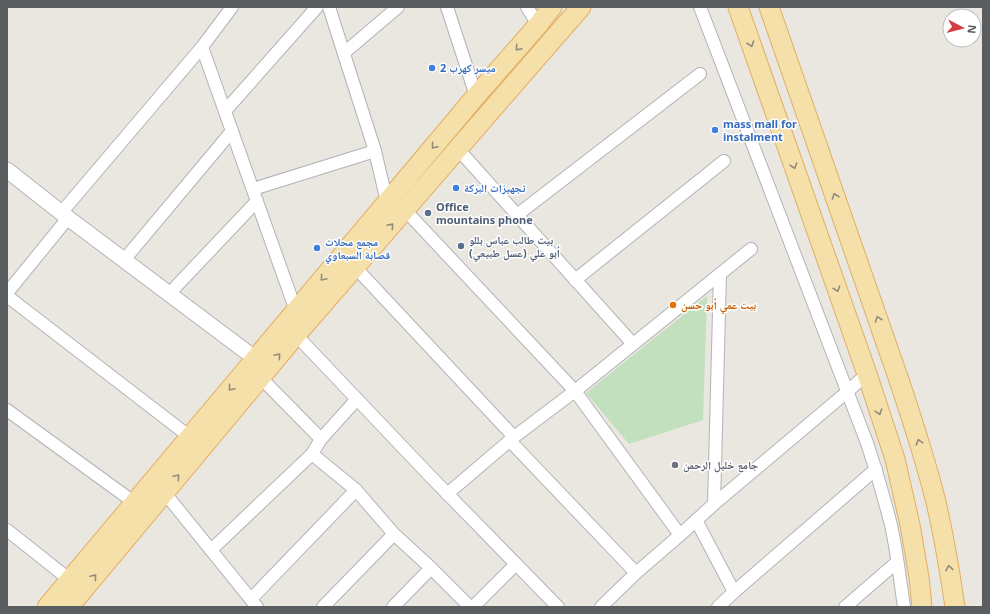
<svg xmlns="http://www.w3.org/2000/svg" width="990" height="614" viewBox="0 0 990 614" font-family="'Noto Sans','Noto Naskh Arabic',sans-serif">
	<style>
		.green { fill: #c2e0be }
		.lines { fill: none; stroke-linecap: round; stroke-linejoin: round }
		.minor-casing { stroke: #b1b3b7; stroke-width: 14 }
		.tertiary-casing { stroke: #b1b3b7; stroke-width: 17 }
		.primary-casing { stroke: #e2ae62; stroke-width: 21 }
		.minor { stroke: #fff; stroke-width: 12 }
		.tertiary { stroke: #fff; stroke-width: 15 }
		.primary { stroke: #f6e0a9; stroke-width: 19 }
		.oneway { stroke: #908b7a }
		.shop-dot { fill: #3f7fe0; stroke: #fff; stroke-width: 1.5 }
		.service-dot { fill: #5c6f8a; stroke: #fff; stroke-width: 1.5 }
		.food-dot { fill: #e8710a; stroke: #fff; stroke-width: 1.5 }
		.worship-dot { fill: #6b7280; stroke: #fff; stroke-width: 1.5 }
		.labels { text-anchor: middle; stroke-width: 3; stroke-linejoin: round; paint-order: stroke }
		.shop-label { font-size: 11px; font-weight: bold; fill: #366cbe; stroke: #fff; text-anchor: start }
		.service-label { font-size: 11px; font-weight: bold; fill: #4e5e75; stroke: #fff; text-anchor: start }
		.food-label { font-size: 11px; font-weight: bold; fill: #c56008; stroke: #fff; text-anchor: start }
		.worship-label { font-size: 11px; font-weight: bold; fill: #5b616d; stroke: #fff; text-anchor: start }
	</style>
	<rect width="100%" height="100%" fill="#eae7e0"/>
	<polygon class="green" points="707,296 703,420 629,444 586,393"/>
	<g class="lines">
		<g class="minor-casing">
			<g id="minor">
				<polyline points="329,7 375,151 387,202"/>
				<polyline points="447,7 476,96"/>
				<polyline points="527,7 538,25"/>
				<path d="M700,7L867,443C876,470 884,498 891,525C897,552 900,580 904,607"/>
				<polyline points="202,47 296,311"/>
				<polyline points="344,53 398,7"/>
				<polyline points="225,111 317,7"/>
				<polyline points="458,149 633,344"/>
				<polyline points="253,189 375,151"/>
				<polyline points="405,210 575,391 680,535"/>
				<polyline points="61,213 202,47 232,7"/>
				<polyline points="517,215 700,74"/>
				<polyline points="124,260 232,131"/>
				<polyline points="355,267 514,437"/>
				<polyline points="575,280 724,161"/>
				<polyline points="7,293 68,218"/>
				<polyline points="169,294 257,201"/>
				<polyline points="7,296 190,437"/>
				<polyline points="296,335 431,477 558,607"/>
				<polyline points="260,377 321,439"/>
				<polyline points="7,410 135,503"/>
				<polyline points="510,441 636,573"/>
				<polyline points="312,454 356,490 394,534 431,568 470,607"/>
				<polyline points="164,492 257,607"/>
				<polyline points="447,494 514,437 575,391 751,249"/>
				<polyline points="714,504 720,274"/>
				<polyline points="696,520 734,592 718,607"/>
				<polyline points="7,530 70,580"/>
				<polyline points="211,550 312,454 321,439 357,399"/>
				<polyline points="734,592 876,469"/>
				<polyline points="251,599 356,490"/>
				<polyline points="323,607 394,534"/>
				<polyline points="393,607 431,568"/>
				<polyline points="473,607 516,564"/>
				<polyline points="601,607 636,573 680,535 714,504 847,392 867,374"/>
				<polyline points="845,607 897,562"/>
			</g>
		</g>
		<g class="tertiary-casing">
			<polyline id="tertiary" points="7,170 68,218 256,359"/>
		</g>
		<g class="primary-casing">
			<g id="primary">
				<polyline points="738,7 867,374 895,459 910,525 919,577 922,607"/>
				<path d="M769,7L900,383C913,422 926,462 936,502C944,537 950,572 955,607"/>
				<polyline points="47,607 387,202 476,96 538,25 552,7"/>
				<polyline points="69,607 296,335 581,7"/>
			</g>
		</g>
		<use href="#minor" class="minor"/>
		<use href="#tertiary" class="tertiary"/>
		<use href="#primary" class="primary"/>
	</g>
	<defs><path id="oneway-chevron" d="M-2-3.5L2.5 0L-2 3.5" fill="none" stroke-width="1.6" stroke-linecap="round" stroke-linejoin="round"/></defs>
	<g class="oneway">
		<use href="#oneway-chevron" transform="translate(751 44) rotate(71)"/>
		<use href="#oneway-chevron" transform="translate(518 48) rotate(131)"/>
		<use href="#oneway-chevron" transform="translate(434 146) rotate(130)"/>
		<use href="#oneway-chevron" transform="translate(794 166) rotate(71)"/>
		<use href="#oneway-chevron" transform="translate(835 196) rotate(-109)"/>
		<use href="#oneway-chevron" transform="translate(391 226) rotate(-49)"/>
		<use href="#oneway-chevron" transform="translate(323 278) rotate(130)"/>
		<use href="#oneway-chevron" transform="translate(837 289) rotate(71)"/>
		<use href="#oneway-chevron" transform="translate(878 319) rotate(-109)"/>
		<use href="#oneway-chevron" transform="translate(278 356) rotate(-50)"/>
		<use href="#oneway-chevron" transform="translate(231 388) rotate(130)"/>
		<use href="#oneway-chevron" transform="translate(879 412) rotate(72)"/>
		<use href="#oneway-chevron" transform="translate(919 442) rotate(-107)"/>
		<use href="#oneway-chevron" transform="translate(177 477) rotate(-50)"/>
		<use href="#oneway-chevron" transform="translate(949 568) rotate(-99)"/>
		<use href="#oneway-chevron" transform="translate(94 577) rotate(-50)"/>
	</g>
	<g class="shop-dot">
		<circle cx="432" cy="68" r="4"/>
		<circle cx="715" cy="130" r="4"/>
		<circle cx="456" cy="188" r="4"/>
		<circle cx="317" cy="248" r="4"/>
	</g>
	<g class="service-dot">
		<circle cx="428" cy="213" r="4"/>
		<circle cx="461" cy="246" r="4"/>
	</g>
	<circle class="food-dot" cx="673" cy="305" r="4"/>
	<circle class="worship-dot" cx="675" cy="465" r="4"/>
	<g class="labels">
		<g class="shop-label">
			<text x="440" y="72">ميسر كهرب 2</text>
			<text x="723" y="128">mass mall for<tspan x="723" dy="13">instalment</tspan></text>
			<text x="464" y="192">تجهيزات البركة</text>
			<text x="325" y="246">مجمع محلات<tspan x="325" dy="13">قصابة السبعاوي</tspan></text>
		</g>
		<g class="service-label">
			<text x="436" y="211">Office<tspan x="436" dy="13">mountains phone</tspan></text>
			<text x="469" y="244">بيت طالب عباس بللو<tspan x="469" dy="13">أبو علي (عسل طبيعي)</tspan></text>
		</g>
		<g class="food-label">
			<text x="681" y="309">بيت عمي أبو حسن</text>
		</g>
		<g class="worship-label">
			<text x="683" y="469">جامع خليل الرحمن</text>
		</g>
	</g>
	<rect width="990" height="614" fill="none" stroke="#595d60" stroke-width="16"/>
	<g transform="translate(962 28) rotate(97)"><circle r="19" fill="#ffffff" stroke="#bdbebf"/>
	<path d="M0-3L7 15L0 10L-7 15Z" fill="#d63a41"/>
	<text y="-6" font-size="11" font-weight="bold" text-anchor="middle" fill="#595d60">N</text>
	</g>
</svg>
